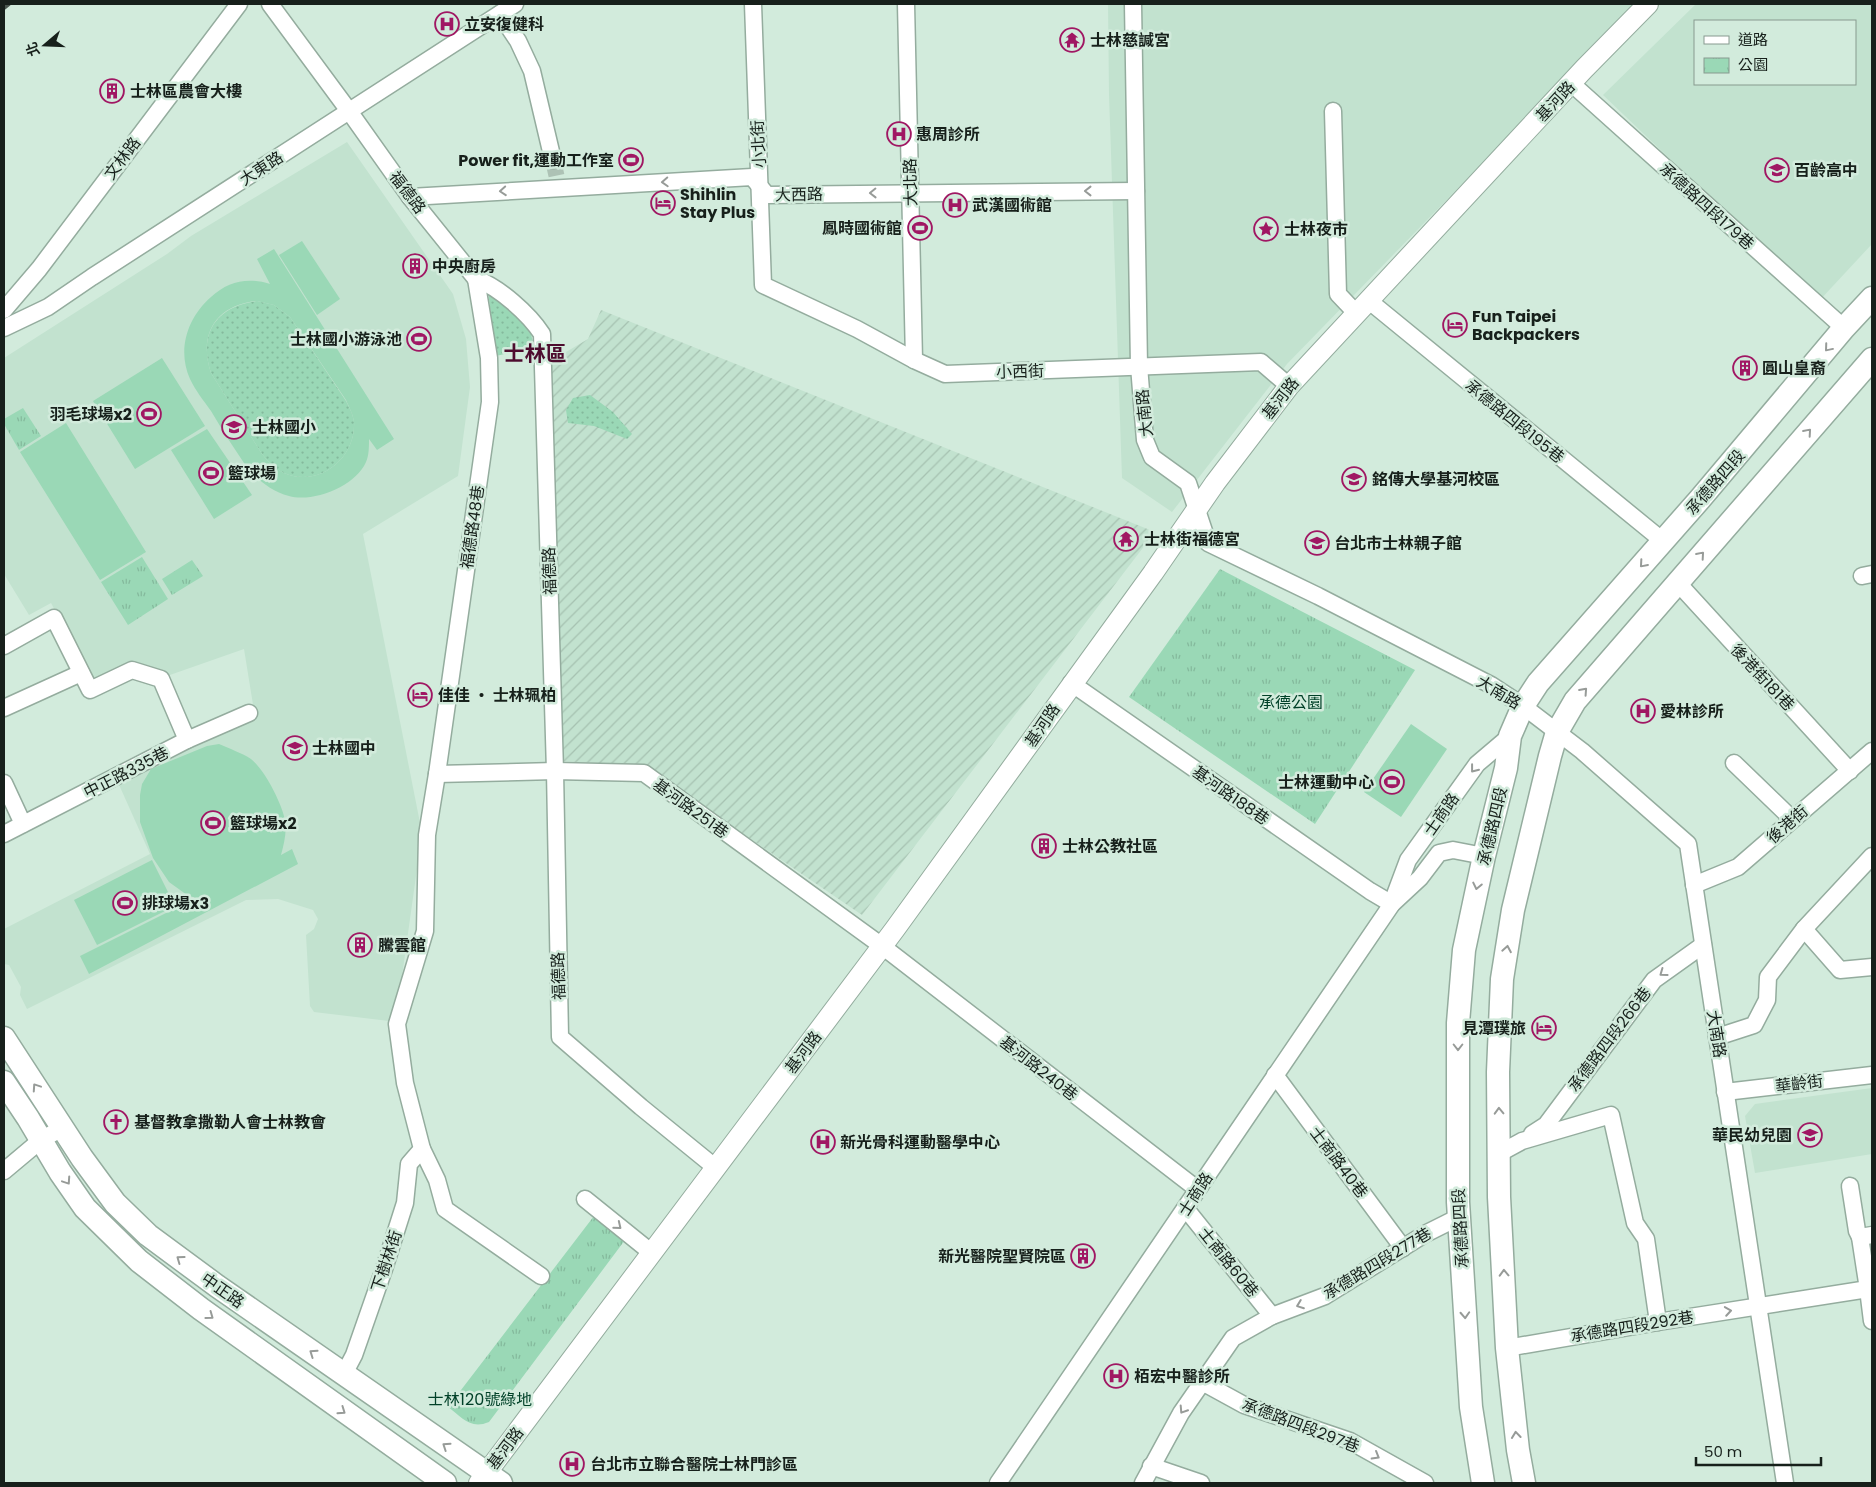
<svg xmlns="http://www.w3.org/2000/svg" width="1876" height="1487" viewBox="0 0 1876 1487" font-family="Poppins,'Noto Sans TC',sans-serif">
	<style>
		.built { fill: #c2e2cf; fill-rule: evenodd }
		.industrial { fill: url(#industrial-furrows) }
		.grass { fill: url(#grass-dots) }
		.park { fill: url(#park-tufts) }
		.pitch { fill: #9ad8b6; fill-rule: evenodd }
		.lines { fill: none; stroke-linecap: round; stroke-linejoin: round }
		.minor-tunnel { stroke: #adc2b5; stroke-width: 16; stroke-dasharray: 16 8; stroke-linecap: butt }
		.minor-casing { stroke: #94ac9e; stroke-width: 19 }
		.tertiary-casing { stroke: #94ac9e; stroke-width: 22 }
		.secondary-casing { stroke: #94ac9e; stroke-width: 25 }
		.minor { stroke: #fff; stroke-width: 16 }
		.tertiary { stroke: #fff; stroke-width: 20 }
		.secondary { stroke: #fff; stroke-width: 22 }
		.rail { stroke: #49564e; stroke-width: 4 }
		.oneway { stroke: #979b98 }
		.labels { text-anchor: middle; stroke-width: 5; stroke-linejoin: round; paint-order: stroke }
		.poi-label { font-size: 16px; font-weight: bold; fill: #17201b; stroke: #d2ebdc; text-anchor: start }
		.street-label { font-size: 16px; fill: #17201b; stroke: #d2ebdc }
		.park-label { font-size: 16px; fill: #014128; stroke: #d2ebdc }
		.district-label { font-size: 21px; font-weight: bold; fill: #4d0c2e; stroke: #d2ebdc }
	</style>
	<defs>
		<pattern id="industrial-furrows" width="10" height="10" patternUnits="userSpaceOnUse" patternTransform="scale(1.25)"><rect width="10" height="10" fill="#c2e2cf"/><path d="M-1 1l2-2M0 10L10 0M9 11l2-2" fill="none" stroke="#a6c2b1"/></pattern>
		<pattern id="grass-dots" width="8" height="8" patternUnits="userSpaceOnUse" patternTransform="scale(1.25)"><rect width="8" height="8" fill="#9ad8b6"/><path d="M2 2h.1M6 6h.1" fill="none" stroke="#84b99c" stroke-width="1.8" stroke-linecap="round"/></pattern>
		<pattern id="park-tufts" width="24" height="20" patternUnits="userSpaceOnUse" patternTransform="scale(1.25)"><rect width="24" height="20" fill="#9ad8b6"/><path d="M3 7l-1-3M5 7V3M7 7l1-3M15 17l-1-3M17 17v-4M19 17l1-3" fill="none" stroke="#84b99c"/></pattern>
	</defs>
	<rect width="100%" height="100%" fill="#d2ebdc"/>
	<g class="built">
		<polygon points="1108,4 1637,4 1287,364 1172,512 1122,478 1109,94"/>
		<path d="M1696,4H1872V244L1819,301L1603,95ZM1695,21H1855V84H1695Z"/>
		<polygon points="347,142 453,294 466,339 470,387 458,476 363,534 422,833 397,1012 389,1021 314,1012 310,1006 306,935 314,929 318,919 313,910 278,899 246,900 27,1009 20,995 21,987 9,965 4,964 4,929 150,854 116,778 255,717 244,649 167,676 132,665 95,684 51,603 29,615 4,574 4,358 167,254 191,236"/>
		<polygon points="1872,1088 1872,1154 1755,1173 1745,1116 1755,1104"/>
	</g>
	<polygon class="industrial" points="601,310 1155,532 862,915 644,766 561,761 549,362 588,339"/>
	<g class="grass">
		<polygon points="488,291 529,325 534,347 496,356"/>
		<path d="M257,301L274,305L290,317L346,401C349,407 353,414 354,422C356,455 325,483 293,476C279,473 270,464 262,454L211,373C198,334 216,306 257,301Z"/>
		<polygon points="590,395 613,412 632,434 627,439 594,426 568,423 566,410 573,398"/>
	</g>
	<g class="park">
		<polygon points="23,408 41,436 19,450 4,424 4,419"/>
		<polygon points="142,557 168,599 128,625 101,582"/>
		<polygon points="192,560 203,576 172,595 162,579"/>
		<polygon points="1220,569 1415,670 1315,824 1129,697"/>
		<path d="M594,1216L625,1240L489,1422C470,1430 462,1417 448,1407Z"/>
	</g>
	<g class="pitch">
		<polygon points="302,241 340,299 317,315 279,255"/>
		<path d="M274,249L394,439L377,450L369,439C369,446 369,456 366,462C356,486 313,503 289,496C271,491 258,480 246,466C234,448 222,430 211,411C204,401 195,390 190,379C177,350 187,318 211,297C228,281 248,277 270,284L257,259ZM257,301L274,305L290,317L346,400C349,407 353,414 354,422C356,455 325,483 293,476C279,473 270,464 262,454L211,373C198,334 216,305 257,301Z"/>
		<polygon points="162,358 205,426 135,469 93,401"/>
		<polygon points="66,423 146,552 100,580 20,452"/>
		<polygon points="207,429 252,495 214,519 171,450"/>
		<polygon points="1411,724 1447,749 1401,817 1364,792"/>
		<path d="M219,744C230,749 242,753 251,759C265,770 282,804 285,820C287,832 284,844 281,855L292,849L298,864L89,974L80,956L196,898L187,895L169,882L153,858L140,822V795L142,784L151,769L207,746Z"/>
		<polygon points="152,860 175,906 97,945 74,900"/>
	</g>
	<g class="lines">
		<polyline class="minor-tunnel" points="553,160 557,178"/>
		<g class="minor-casing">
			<g id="minor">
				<path d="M270,4L349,111L410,197L476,279C499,287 529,314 542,334L555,771L560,1037L641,1107L716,1168"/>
				<polyline points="753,4 763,285 857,329 914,360 945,374 1261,362 1289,386"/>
				<polyline points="906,4 914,360"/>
				<polyline points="1133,4 1139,366 1145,440 1152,457 1188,483 1208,543 1318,596 1491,685 1523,706 1582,751 1688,844 1785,1483"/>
				<polyline points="500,14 518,41 532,71 553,160"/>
				<polyline points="1571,83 1844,328"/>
				<polyline points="1333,111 1338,294 1356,313"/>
				<polyline points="410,197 752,177 767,195 1136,191"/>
				<polyline points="1368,300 1663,541"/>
				<polyline points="4,310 39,269 239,4"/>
				<polyline points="4,328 48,307 92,277 515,4"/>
				<polyline points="1862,576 1872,574"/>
				<polyline points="1677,582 1850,771"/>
				<polyline points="4,646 54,618 90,690 132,670 161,679 187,740"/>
				<polyline points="1071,683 1370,891 1392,904"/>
				<polyline points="4,708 81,673"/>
				<polyline points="1734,763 1792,819"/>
				<polyline points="437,774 555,771 644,773 882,946 1197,1189"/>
				<polyline points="4,783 23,824"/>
				<polyline points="4,834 187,740 249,713"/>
				<polyline points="1694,885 1738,867 1872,751"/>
				<polyline points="1393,900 1408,860 1477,764 1510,736"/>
				<polyline points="1804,929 1840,970 1872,967"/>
				<polyline points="1717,1037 1754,1025 1767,1000 1768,977 1804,929 1872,856"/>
				<polyline points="1275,1075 1403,1248"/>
				<polyline points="1725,1092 1872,1075"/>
				<polyline points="1532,1134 1546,1125 1654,980 1703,945"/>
				<polyline points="422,1149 437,1180 445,1209 541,1276"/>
				<polyline points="1500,1153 1522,1141 1611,1115 1635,1223 1646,1239 1658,1322"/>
				<polyline points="4,1171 41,1140 62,1128"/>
				<polyline points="1850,1186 1857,1231 1860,1237"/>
				<polyline points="585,1199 652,1253"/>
				<polyline points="1186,1209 1272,1316"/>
				<polyline points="1868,1289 1872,1321"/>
				<polyline points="1507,1348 1658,1322 1868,1289 1860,1237 1872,1235"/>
				<polyline points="344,1374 354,1355 384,1269 405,1203 409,1164 422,1149 405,1083 397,1024 425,931 427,835 437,774 490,402 489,358 476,279"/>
				<polyline points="1202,1382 1244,1405 1350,1441 1425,1483"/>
				<polyline points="1151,1466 1201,1483"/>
				<polyline points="998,1483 1392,904 1420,878 1439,853 1453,850 1484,856"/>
				<polyline points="1143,1483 1181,1413 1233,1338 1272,1316 1325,1296 1425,1234 1459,1217"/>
			</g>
		</g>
		<g class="tertiary-casing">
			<polyline id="tertiary" points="479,1483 895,929 1153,573 1215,483 1289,386 1584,69 1648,4"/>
		</g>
		<g class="secondary-casing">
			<g id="secondary">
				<polyline points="4,1038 82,1158 115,1203 148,1235 217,1286 501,1483"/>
				<polyline points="4,1082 28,1118 60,1172 85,1208 139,1261 201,1309 445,1483"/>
				<polyline points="1483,1483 1471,1407 1458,1202 1458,1023 1464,950 1484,856 1506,768 1510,736 1523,706 1538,683 1700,499 1844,328 1872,298"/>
				<polyline points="1524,1483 1518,1450 1507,1348 1499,1197 1498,1072 1502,979 1513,910 1550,756 1557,732 1575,701 1872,359"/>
			</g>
		</g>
		<use href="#minor" class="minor"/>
		<use href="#tertiary" class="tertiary"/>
		<use href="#secondary" class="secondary"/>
		<polyline class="rail" points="4,8 9,4"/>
	</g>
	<defs><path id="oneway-chevron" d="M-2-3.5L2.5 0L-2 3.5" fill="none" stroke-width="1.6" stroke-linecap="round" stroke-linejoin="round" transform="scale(1.25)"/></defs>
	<g class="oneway">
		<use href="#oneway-chevron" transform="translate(665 182) rotate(177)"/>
		<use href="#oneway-chevron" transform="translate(503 191) rotate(176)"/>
		<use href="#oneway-chevron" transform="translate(1088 191) rotate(180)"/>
		<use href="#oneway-chevron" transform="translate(873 193) rotate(179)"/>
		<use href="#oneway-chevron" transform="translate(1828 348) rotate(130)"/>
		<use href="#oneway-chevron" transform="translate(1808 432) rotate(-49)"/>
		<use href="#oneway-chevron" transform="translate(1701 555) rotate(-49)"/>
		<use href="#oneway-chevron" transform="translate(1643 564) rotate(131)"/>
		<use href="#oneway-chevron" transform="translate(1584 691) rotate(-48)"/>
		<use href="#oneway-chevron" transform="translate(1474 769) rotate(128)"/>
		<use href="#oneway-chevron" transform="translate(1477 886) rotate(102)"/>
		<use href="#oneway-chevron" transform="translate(1507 949) rotate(-80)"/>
		<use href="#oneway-chevron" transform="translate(1663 973) rotate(144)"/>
		<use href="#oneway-chevron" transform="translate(1458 1047) rotate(90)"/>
		<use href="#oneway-chevron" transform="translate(36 1087) rotate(-124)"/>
		<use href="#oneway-chevron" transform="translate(1499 1111) rotate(-92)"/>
		<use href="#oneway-chevron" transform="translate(67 1181) rotate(56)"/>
		<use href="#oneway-chevron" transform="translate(618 1226) rotate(39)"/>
		<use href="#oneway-chevron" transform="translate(180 1259) rotate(-144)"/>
		<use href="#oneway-chevron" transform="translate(1504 1273) rotate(-92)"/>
		<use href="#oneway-chevron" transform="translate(1300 1305) rotate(159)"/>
		<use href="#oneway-chevron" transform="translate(1728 1311) rotate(-9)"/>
		<use href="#oneway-chevron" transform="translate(1465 1315) rotate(87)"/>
		<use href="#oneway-chevron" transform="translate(210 1316) rotate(36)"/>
		<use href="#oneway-chevron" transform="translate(313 1353) rotate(-145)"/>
		<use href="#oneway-chevron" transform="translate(1183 1410) rotate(123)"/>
		<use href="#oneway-chevron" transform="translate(342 1411) rotate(35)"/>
		<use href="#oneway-chevron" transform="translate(1516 1435) rotate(-96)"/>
		<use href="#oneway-chevron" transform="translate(446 1446) rotate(-146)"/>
		<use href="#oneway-chevron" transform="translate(1376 1456) rotate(30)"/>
	</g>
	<defs>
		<g id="hospital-ring" transform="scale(1.25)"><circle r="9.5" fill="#d2ebdc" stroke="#a01763" stroke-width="1.5"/><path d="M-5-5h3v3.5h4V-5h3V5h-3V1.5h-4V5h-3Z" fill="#a01763"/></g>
		<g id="temple-ring" transform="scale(1.25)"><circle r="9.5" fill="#d2ebdc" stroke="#a01763" stroke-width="1.5"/><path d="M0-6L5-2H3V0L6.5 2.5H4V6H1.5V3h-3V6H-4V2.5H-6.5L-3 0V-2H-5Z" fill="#a01763"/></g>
		<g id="building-ring" transform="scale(1.25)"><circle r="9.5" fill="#d2ebdc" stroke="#a01763" stroke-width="1.5"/><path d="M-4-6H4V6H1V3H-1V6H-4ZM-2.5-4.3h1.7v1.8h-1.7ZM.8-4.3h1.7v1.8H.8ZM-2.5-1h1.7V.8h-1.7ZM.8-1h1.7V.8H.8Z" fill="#a01763"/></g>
		<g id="stadium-ring" transform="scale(1.25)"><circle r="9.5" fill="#d2ebdc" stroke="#a01763" stroke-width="1.5"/><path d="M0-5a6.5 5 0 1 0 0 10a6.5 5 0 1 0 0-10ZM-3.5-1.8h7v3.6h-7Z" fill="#a01763"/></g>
		<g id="school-ring" transform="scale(1.25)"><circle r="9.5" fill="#d2ebdc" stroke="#a01763" stroke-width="1.5"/><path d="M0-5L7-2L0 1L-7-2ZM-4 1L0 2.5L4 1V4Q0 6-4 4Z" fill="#a01763"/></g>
		<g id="hotel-ring" transform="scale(1.25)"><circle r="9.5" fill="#d2ebdc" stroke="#a01763" stroke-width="1.5"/><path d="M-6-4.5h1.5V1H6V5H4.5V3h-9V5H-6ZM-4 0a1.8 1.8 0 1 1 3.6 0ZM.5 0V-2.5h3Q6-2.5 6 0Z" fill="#a01763"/></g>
		<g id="sight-ring" transform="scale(1.25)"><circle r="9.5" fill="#d2ebdc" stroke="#a01763" stroke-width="1.5"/><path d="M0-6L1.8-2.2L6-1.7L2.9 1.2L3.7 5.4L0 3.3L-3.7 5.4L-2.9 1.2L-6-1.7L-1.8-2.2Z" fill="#a01763"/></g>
		<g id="university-ring" transform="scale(1.25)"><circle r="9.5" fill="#d2ebdc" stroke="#a01763" stroke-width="1.5"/><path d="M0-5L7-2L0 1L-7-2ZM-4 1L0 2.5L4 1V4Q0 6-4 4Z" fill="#a01763"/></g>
		<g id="church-ring" transform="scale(1.25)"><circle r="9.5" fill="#d2ebdc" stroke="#a01763" stroke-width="1.5"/><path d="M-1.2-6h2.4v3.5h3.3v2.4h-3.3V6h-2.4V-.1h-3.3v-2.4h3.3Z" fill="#a01763"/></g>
	</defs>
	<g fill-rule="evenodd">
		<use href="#hospital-ring" x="447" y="24"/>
		<use href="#temple-ring" x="1072" y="40"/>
		<use href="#building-ring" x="112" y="91"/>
		<use href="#hospital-ring" x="899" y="134"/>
		<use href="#stadium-ring" x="631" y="160"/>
		<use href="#school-ring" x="1777" y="170"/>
		<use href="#hotel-ring" x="663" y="203"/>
		<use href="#hospital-ring" x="955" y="205"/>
		<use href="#stadium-ring" x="920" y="228"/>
		<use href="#sight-ring" x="1266" y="229"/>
		<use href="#building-ring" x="415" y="266"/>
		<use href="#hotel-ring" x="1455" y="325"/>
		<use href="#stadium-ring" x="419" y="339"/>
		<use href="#building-ring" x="1745" y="368"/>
		<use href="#stadium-ring" x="149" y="414"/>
		<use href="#school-ring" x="234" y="427"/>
		<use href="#stadium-ring" x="211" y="473"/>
		<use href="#university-ring" x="1354" y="479"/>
		<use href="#temple-ring" x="1126" y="539"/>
		<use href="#school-ring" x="1317" y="543"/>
		<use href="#hotel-ring" x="420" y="695"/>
		<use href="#hospital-ring" x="1643" y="711"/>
		<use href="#school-ring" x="295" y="748"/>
		<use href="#stadium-ring" x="1392" y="782"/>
		<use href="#stadium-ring" x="213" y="823"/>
		<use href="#building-ring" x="1044" y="846"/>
		<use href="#stadium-ring" x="125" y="903"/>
		<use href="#building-ring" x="360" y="945"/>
		<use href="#hotel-ring" x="1544" y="1028"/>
		<use href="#church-ring" x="116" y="1122"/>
		<use href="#school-ring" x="1810" y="1135"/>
		<use href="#hospital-ring" x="823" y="1142"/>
		<use href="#building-ring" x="1083" y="1256"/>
		<use href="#hospital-ring" x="1116" y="1376"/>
		<use href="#hospital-ring" x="572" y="1464"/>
	</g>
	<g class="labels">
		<g class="poi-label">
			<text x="464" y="30">立安復健科</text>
			<text x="1090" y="46">士林慈諴宮</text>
			<text x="130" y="97">士林區農會大樓</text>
			<text x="916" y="140">惠周診所</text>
			<text x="614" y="166" text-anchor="end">Power fit,運動工作室</text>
			<text x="1794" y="176">百齡高中</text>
			<text x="680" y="200">Shihlin<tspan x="680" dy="18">Stay Plus</tspan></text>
			<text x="972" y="211">武漢國術館</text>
			<text x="902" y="234" text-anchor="end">鳳時國術館</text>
			<text x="1284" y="235">士林夜市</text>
			<text x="432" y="272">中央廚房</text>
			<text x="1472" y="322">Fun Taipei<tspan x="1472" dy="18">Backpackers</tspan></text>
			<text x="402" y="345" text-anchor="end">士林國小游泳池</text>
			<text x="1762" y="374">圓山皇裔</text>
			<text x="132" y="420" text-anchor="end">羽毛球場x2</text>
			<text x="252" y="433">士林國小</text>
			<text x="228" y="479">籃球場</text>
			<text x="1372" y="485">銘傳大學基河校區</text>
			<text x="1144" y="545">士林街福德宮</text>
			<text x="1334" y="549">台北市士林親子館</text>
			<text x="438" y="701">佳佳 ‧ 士林珮柏</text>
			<text x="1660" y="717">愛林診所</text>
			<text x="312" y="754">士林國中</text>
			<text x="1374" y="788" text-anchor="end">士林運動中心</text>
			<text x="230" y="829">籃球場x2</text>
			<text x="1062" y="852">士林公教社區</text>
			<text x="142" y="909">排球場x3</text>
			<text x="378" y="951">騰雲館</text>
			<text x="1526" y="1034" text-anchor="end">見潭璞旅</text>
			<text x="134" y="1128">基督教拿撒勒人會士林教會</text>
			<text x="1792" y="1141" text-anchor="end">華民幼兒園</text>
			<text x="840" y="1148">新光骨科運動醫學中心</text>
			<text x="1066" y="1262" text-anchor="end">新光醫院聖賢院區</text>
			<text x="1134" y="1382">栢宏中醫診所</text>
			<text x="590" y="1470">台北市立聯合醫院士林門診區</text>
		</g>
		<g class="street-label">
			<text transform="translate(1555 101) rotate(-47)" y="6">基河路</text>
			<text transform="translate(758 144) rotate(-93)" y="6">小北街</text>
			<text transform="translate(122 158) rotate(-53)" y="6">文林路</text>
			<text transform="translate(261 168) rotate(-33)" y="6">大東路</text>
			<text transform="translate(910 182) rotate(-91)" y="6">大北路</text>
			<text transform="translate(408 192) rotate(53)" y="6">福德路</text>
			<text transform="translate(799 194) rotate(-1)" y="6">大西路</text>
			<text transform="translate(1707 206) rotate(42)" y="6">承德路四段179巷</text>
			<text transform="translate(1020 371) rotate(-2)" y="6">小西街</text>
			<text transform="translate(1280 398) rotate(-52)" y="6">基河路</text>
			<text transform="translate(1144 413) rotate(-96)" y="6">大南路</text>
			<text transform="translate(1515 421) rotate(39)" y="6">承德路四段195巷</text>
			<text transform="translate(1715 482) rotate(-49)" y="6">承德路四段</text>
			<text transform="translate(472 527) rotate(-82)" y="6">福德路48巷</text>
			<text transform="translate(549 571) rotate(-92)" y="6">福德路</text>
			<text transform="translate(1763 677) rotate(47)" y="6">後港街181巷</text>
			<text transform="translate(1499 692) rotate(31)" y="6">大南路</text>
			<text transform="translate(1042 725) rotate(-56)" y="6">基河路</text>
			<text transform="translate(126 772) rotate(-27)" y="6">中正路335巷</text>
			<text transform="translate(1231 795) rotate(35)" y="6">基河路188巷</text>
			<text transform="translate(691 808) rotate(36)" y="6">基河路251巷</text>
			<text transform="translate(1441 814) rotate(-55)" y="6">士商路</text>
			<text transform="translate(1787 824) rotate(-41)" y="6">後港街</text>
			<text transform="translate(1492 826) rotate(-77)" y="6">承德路四段</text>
			<text transform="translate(558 976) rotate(-92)" y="6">福德路</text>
			<text transform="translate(1717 1034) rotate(81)" y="6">大南路</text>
			<text transform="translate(1609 1039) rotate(-53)" y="6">承德路四段266巷</text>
			<text transform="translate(803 1052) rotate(-53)" y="6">基河路</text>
			<text transform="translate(1039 1068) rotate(38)" y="6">基河路240巷</text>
			<text transform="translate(1799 1083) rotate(-7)" y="6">華齡街</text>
			<text transform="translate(1339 1162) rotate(53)" y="6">士商路40巷</text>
			<text transform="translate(1195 1194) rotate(-57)" y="6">士商路</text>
			<text transform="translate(1460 1228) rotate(-93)" y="6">承德路四段</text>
			<text transform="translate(386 1261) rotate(-72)" y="6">下樹林街</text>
			<text transform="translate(1229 1262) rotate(51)" y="6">士商路60巷</text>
			<text transform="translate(1377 1263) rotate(-31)" y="6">承德路四段277巷</text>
			<text transform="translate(223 1290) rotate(35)" y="6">中正路</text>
			<text transform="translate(1632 1326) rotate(-9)" y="6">承德路四段292巷</text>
			<text transform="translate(1301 1425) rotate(21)" y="6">承德路四段297巷</text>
			<text transform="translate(505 1448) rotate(-53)" y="6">基河路</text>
		</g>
		<g class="park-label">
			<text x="1291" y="708">承德公園</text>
			<text x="480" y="1405">士林120號綠地</text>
		</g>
		<g class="district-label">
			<text x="535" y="361">士林區</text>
		</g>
	</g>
	<rect width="1876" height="1487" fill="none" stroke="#17201b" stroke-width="10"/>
	<rect x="1694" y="20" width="162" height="65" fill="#d2ebdc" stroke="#879a8f"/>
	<rect x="1704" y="36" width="25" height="8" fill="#ffffff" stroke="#879a8f"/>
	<text x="1738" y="45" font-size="15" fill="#17201b">道路</text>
	<rect x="1704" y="58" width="25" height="15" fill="url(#park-tufts)" stroke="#879a8f"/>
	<text x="1738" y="70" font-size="15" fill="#17201b">公園</text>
	<g transform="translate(45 45) rotate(251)" stroke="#d2ebdc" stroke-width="4" paint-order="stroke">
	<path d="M0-4L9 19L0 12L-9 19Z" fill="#17201b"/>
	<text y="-8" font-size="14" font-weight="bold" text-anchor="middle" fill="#17201b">北</text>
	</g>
	<path d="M1696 1457v8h125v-8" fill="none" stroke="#17201b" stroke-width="2.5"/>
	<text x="1704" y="1457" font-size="15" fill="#17201b" stroke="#d2ebdc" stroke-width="4" paint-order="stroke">50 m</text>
</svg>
